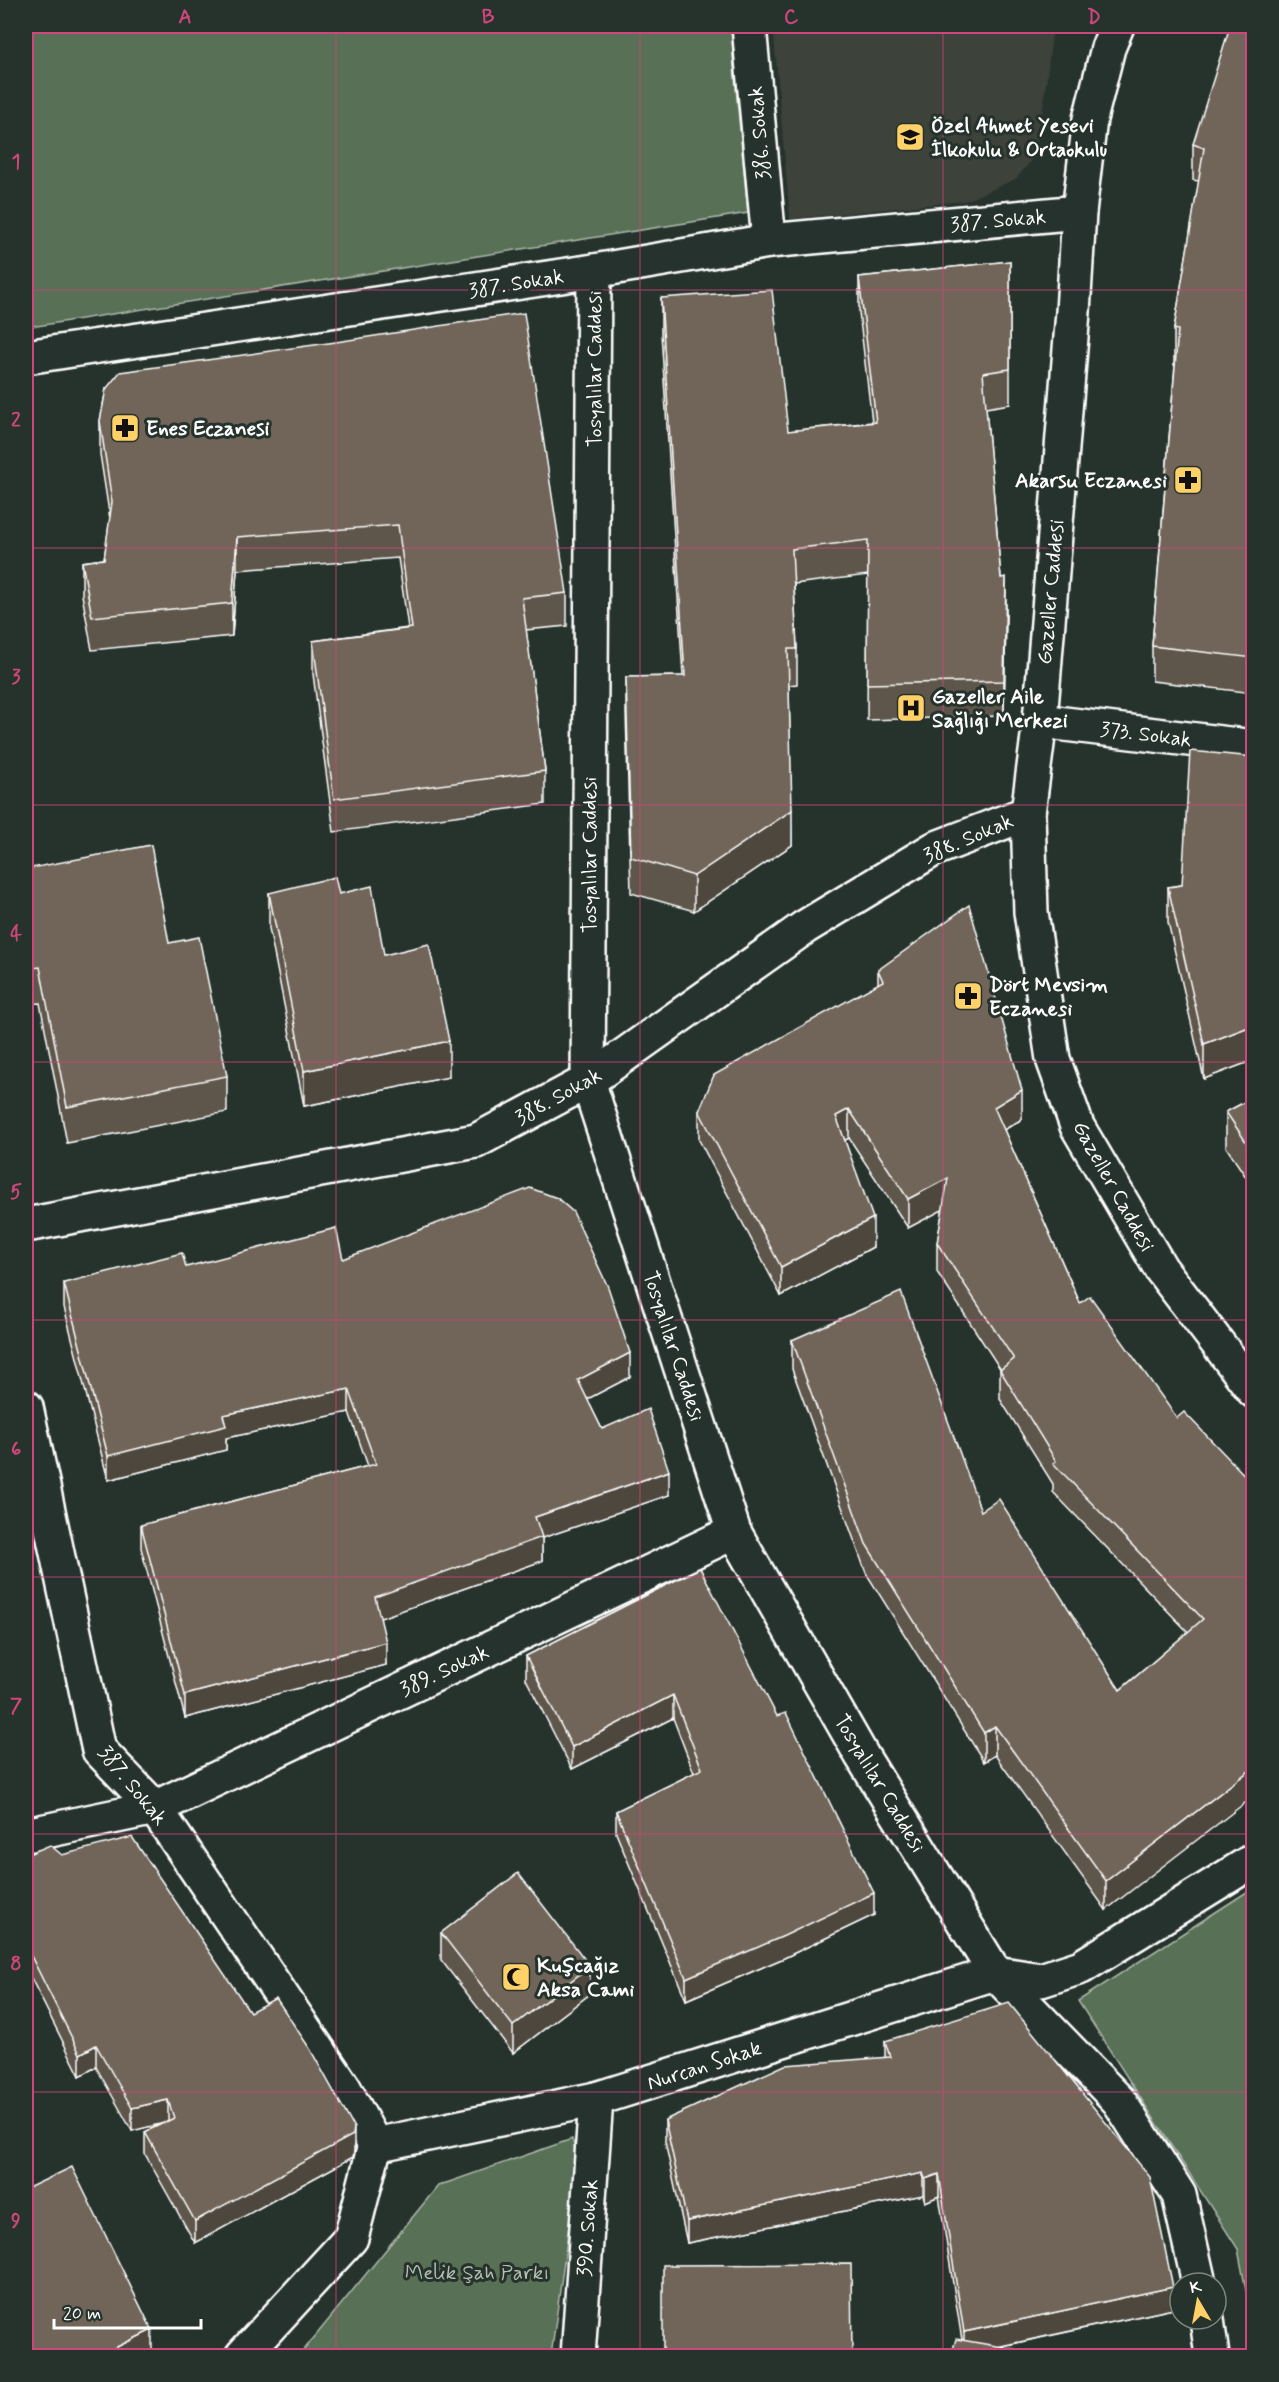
<svg xmlns="http://www.w3.org/2000/svg" width="1279" height="2382" viewBox="0 0 1279 2382" font-family="Mynerve,sans-serif">
	<style>
		.built { fill: #3c423a }
		.green { fill: #597055; stroke: #acb8aa; stroke-width: 1.5 }
		.lines { fill: none; stroke-linecap: round; stroke-linejoin: round }
		.minor-casing { stroke: #fff; stroke-width: 38 }
		.minor { stroke: #26332d; stroke-width: 33 }
		.wall { fill: #5f574c; stroke: #fff; stroke-width: 1.5 }
		.shaded-wall { fill: #4e473e; stroke: #fff; stroke-width: 1.5 }
		.building { fill: #6f6558; stroke: #fff; stroke-width: 1.5 }
		.grid { fill: none; stroke: #ce467c; stroke-width: 1.5; stroke-opacity: 0.55 }
		.labels { text-anchor: middle; stroke-width: 6; stroke-linejoin: round; paint-order: stroke }
		.poi-label { font-size: 21px; font-weight: bold; fill: #fff; stroke: #26332d; text-anchor: start }
		.street-label { font-size: 21px; fill: #fff; stroke: #26332d }
		.park-label { font-size: 21px; fill: #b4bfb2; stroke: #26332d }
		.neatline { fill: none; stroke: #ce467c; stroke-width: 2 }
		.grid-label { font-size: 20px; text-anchor: middle; font-weight: bold; fill: #ce467c }
	</style>
	<rect width="100%" height="100%" fill="#26332d"/>
	<filter id="ink" filterUnits="userSpaceOnUse"><feTurbulence type="fractalNoise" baseFrequency=".0167" numOctaves="2"/><feDisplacementMap in="SourceGraphic" scale="12" xChannelSelector="R" yChannelSelector="G"/><feConvolveMatrix kernelMatrix="1 2 1 2 8 2 1 2 1" color-interpolation-filters="sRGB"/></filter>
	<g filter="url(#ink)">
		<polygon class="built" points="773,26 1053,26 1042,117 1034,157 1016,179 965,201 790,219"/>
		<g class="green">
			<polygon points="26,26 732,26 733,57 748,213 37,326 26,324"/>
			<polygon points="1253,1888 1253,2327 1238,2249 1078,2001"/>
			<polygon points="572,2139 578,2159 551,2356 299,2356 438,2186"/>
		</g>
		<g class="lines">
			<g class="minor-casing">
				<g id="minor">
					<polyline points="749,26 769,241"/>
					<polyline points="1117,26 1108,48 1090,119 1079,212 1073,312 1040,721 1028,813 1031,912 1053,1059 1077,1126 1161,1269 1254,1391"/>
					<polyline points="594,271 588,1081 734,1532 862,1756 995,1973 1119,2101 1179,2195 1199,2283"/>
					<polyline points="26,357 594,271 769,241 1079,212"/>
					<polyline points="1040,721 1254,747"/>
					<polyline points="26,1225 476,1141 588,1081 805,927 934,849 1028,813"/>
					<polyline points="26,1407 99,1750 155,1808 344,2088 375,2145"/>
					<polyline points="26,1835 155,1808 734,1532"/>
					<polyline points="1207,2319 1212,2356"/>
					<polyline points="242,2356 351,2238 375,2145 596,2099 995,1973 1041,1980 1081,1967 1254,1860"/>
					<polyline points="578,2356 596,2099"/>
				</g>
			</g>
			<use href="#minor" class="minor"/>
		</g>
		<g class="wall">
			<polygon points="1254,26 1254,693 1152,681 1152,646 1175,365 1174,365 1174,329 1199,181 1193,180 1193,144"/>
			<polygon points="1010,261 1010,404 986,408 1001,578 1006,613 1004,716 867,720 868,575 794,584 797,649 797,684 789,685 792,845 694,911 631,893 626,713 626,677 683,676 661,333 661,298 788,431 872,422 859,312 859,277"/>
			<polygon points="106,389 567,593 567,626 526,630 545,771 545,804 334,832 313,674 313,641 408,628 398,558 237,570 232,636 92,650 82,595 82,562 104,559 110,519 100,454 100,421"/>
			<polygon points="1254,757 1254,1060 1204,1079 1168,922 1168,887 1182,885"/>
			<polygon points="26,869 169,943 227,1076 227,1112 67,1143 40,1003 26,1004"/>
			<polygon points="269,893 339,894 384,955 449,1077 304,1106 269,928"/>
			<polygon points="878,970 1022,1119 1004,1130 1080,1303 1177,1418 1254,1485 1106,1910 995,1755 984,1762 866,1573 792,1369 792,1340 981,1511 1120,1690 1188,1632 1053,1492 1053,1484 1000,1399 1000,1370 1001,1370 937,1272 937,1243 943,1209 908,1228 849,1138 845,1140 873,1247 781,1296 699,1140 699,1111 878,984"/>
			<polygon points="1254,1097 1254,1189 1226,1147 1226,1112"/>
			<polygon points="343,1259 630,1377 587,1399 602,1429 669,1495 542,1538 542,1561 380,1618 386,1665 185,1718 141,1548 141,1525 368,1466 349,1412 226,1438 226,1450 108,1480 64,1307 64,1283 186,1267"/>
			<polygon points="700,1568 874,1915 784,1958 686,2000 616,1833 616,1811 694,1773 673,1718 572,1769 526,1679 526,1656"/>
			<polygon points="26,1855 250,2012 354,2151 353,2157 195,2243 145,2154 145,2132 162,2123 132,2131 96,2067 80,2076 26,1968"/>
			<polygon points="441,1933 590,1994 513,2053 441,1960"/>
			<polygon points="885,2041 1173,2309 999,2347 962,2340 939,2196 925,2202 923,2195 687,2243 665,2142 665,2120 885,2058"/>
		</g>
		<g class="shaded-wall">
			<polygon points="237,537 237,570 232,636 232,603"/>
			<polygon points="1006,577 1006,613 1004,716 1004,681"/>
			<polygon points="792,810 792,845 694,911 694,876"/>
			<polygon points="1254,1025 1254,1060 1204,1079 1204,1044"/>
			<polygon points="449,1041 449,1077 304,1106 304,1071"/>
			<polygon points="1022,1090 1022,1119 994,1136 994,1107"/>
			<polygon points="849,1109 849,1138 836,1145 836,1116"/>
			<polygon points="948,1178 948,1207 908,1228 908,1199"/>
			<polygon points="873,1218 873,1247 781,1296 781,1267"/>
			<polygon points="630,1353 630,1377 578,1404 578,1380"/>
			<polygon points="349,1389 349,1412 226,1438 226,1450 108,1480 108,1456 223,1415"/>
			<polygon points="669,1471 669,1495 542,1538 542,1561 375,1620 375,1597 535,1517"/>
			<polygon points="386,1642 386,1665 185,1718 185,1695"/>
			<polygon points="673,1695 673,1718 572,1769 572,1747"/>
			<polygon points="995,1726 995,1755 984,1762 984,1733"/>
			<polygon points="1254,1767 1254,1796 1106,1910 1106,1881"/>
			<polygon points="874,1893 874,1915 784,1958 686,2000 686,1978"/>
			<polygon points="590,1966 590,1994 513,2053 513,2026"/>
			<polygon points="96,2045 96,2067 80,2076 80,2054"/>
			<polygon points="168,2100 168,2122 132,2131 132,2108"/>
			<polygon points="354,2128 354,2151 353,2157 195,2243 195,2221"/>
			<polygon points="923,2173 923,2195 687,2243 687,2221"/>
			<polygon points="939,2174 939,2196 925,2202 925,2179"/>
			<polygon points="1173,2287 1173,2309 964,2354 964,2332"/>
			<polygon points="152,2330 152,2353 144,2356 98,2356"/>
		</g>
		<g class="building">
			<polygon points="1230,26 1254,26 1254,658 1152,646 1178,330 1174,329 1204,148 1193,144"/>
			<polygon points="1010,261 1010,369 983,373 1001,578 1006,577 1004,681 867,684 868,540 792,549 797,649 788,649 792,810 694,876 631,857 626,677 685,676 661,298 772,290 788,431 876,422 859,277"/>
			<polygon points="524,313 567,593 522,598 545,771 334,799 313,641 412,628 398,525 237,537 232,603 92,617 82,562 104,559 112,502 100,421 106,389 120,372 336,342"/>
			<polygon points="1190,751 1254,757 1254,1025 1204,1044 1168,887 1182,885"/>
			<polygon points="151,845 169,943 199,937 227,1076 67,1107 40,967 26,969 26,869"/>
			<polygon points="335,877 339,894 372,886 384,955 429,944 449,1041 304,1071 269,893"/>
			<polygon points="969,905 1022,1090 994,1107 1080,1303 1090,1296 1177,1418 1184,1412 1254,1485 1254,1767 1106,1881 995,1726 984,1733 866,1544 792,1340 901,1292 981,1511 999,1499 1120,1690 1203,1619 1053,1463 1056,1461 1000,1370 1014,1359 937,1243 948,1178 908,1199 849,1109 836,1116 873,1218 781,1267 699,1111 714,1075 883,981 878,970"/>
			<polygon points="1254,1097 1254,1154 1226,1112"/>
			<polygon points="530,1188 557,1198 573,1212 608,1287 630,1353 578,1380 602,1429 648,1409 669,1471 535,1517 542,1537 375,1597 386,1642 185,1695 141,1525 376,1464 349,1389 223,1415 226,1426 108,1456 64,1283 182,1253 186,1267 336,1228 343,1259"/>
			<polygon points="700,1568 777,1716 786,1713 874,1893 784,1936 686,1978 616,1811 702,1769 673,1695 572,1747 526,1656"/>
			<polygon points="132,1837 250,2012 276,1998 310,2049 354,2128 353,2135 195,2221 145,2132 174,2118 168,2100 132,2108 96,2045 80,2054 26,1946 26,1855 50,1845 62,1855"/>
			<polygon points="518,1873 590,1966 513,2026 441,1933"/>
			<polygon points="1009,2003 1150,2177 1173,2287 964,2332 939,2174 925,2179 923,2173 687,2221 665,2120 785,2065 890,2057 885,2041"/>
			<polygon points="72,2167 152,2330 98,2356 26,2356 26,2189"/>
			<polygon points="851,2264 852,2356 663,2356 663,2265"/>
			<polygon points="956,2339 1053,2356 951,2356"/>
		</g>
	</g>
	<path class="grid" d="M336,26V2356M640,26V2356M943,26V2356M26,290H1254M26,548H1254M26,805H1254M26,1062H1254M26,1320H1254M26,1577H1254M26,1834H1254M26,2092H1254"/>
	<defs>
		<g id="school-square" transform="scale(1.5)"><rect x="-9" y="-9" width="18" height="18" rx="4" fill="#ffd166" stroke="#26332d"/><path d="M0-5L7-2L0 1L-7-2ZM-4 1L0 2.5L4 1V4Q0 6-4 4Z" fill="#111"/></g>
		<g id="pharmacy-square" transform="scale(1.5)"><rect x="-9" y="-9" width="18" height="18" rx="4" fill="#ffd166" stroke="#26332d"/><path d="M-2-6h4v4h4v4h-4v4h-4v-4h-4v-4h4Z" fill="#111"/></g>
		<g id="hospital-square" transform="scale(1.5)"><rect x="-9" y="-9" width="18" height="18" rx="4" fill="#ffd166" stroke="#26332d"/><path d="M-5-5h3v3.5h4V-5h3V5h-3V1.5h-4V5h-3Z" fill="#111"/></g>
		<g id="mosque-square" transform="scale(1.5)"><rect x="-9" y="-9" width="18" height="18" rx="4" fill="#ffd166" stroke="#26332d"/><path d="M3.5-4.9A6 6 0 1 0 3.5 4.9A5 5 0 1 1 3.5-4.9Z" fill="#111"/></g>
	</defs>
	<g fill-rule="evenodd">
		<use href="#school-square" x="910" y="137"/>
		<use href="#pharmacy-square" x="125" y="428"/>
		<use href="#pharmacy-square" x="1188" y="480"/>
		<use href="#hospital-square" x="911" y="708"/>
		<use href="#pharmacy-square" x="968" y="996"/>
		<use href="#mosque-square" x="516" y="1977"/>
	</g>
	<g class="labels">
		<g class="poi-label">
			<text x="931" y="132">Özel Ahmet Yesevi<tspan x="931" dy="24">İlkokulu &amp; Ortaokulu</tspan></text>
			<text x="146" y="435">Enes Eczanesi</text>
			<text x="1167" y="487" text-anchor="end">Akarsu Eczanesi</text>
			<text x="932" y="703">Gazeller Aile<tspan x="932" dy="24">Sağlığı Merkezi</tspan></text>
			<text x="989" y="991">Dört Mevsim<tspan x="989" dy="24">Eczanesi</tspan></text>
			<text x="537" y="1972">Kuşcağız<tspan x="537" dy="24">Aksa Cami</tspan></text>
		</g>
		<g class="street-label">
			<text transform="translate(759 133) rotate(-95)" y="7">386. Sokak</text>
			<text transform="translate(998 220) rotate(-5)" y="7">387. Sokak</text>
			<text transform="translate(516 283) rotate(-9)" y="7">387. Sokak</text>
			<text transform="translate(594 369) rotate(-90)" y="7">Tosyalılar Caddesi</text>
			<text transform="translate(1050 592) rotate(-85)" y="7">Gazeller Caddesi</text>
			<text transform="translate(1146 734) rotate(7)" y="7">373. Sokak</text>
			<text transform="translate(968 838) rotate(-23)" y="7">388. Sokak</text>
			<text transform="translate(589 855) rotate(-90)" y="7">Tosyalılar Caddesi</text>
			<text transform="translate(558 1096) rotate(-29)" y="7">388. Sokak</text>
			<text transform="translate(1114 1186) rotate(61)" y="7">Gazeller Caddesi</text>
			<text transform="translate(674 1346) rotate(72)" y="7">Tosyalılar Caddesi</text>
			<text transform="translate(444 1670) rotate(-25)" y="7">389. Sokak</text>
			<text transform="translate(880 1783) rotate(59)" y="7">Tosyalılar Caddesi</text>
			<text transform="translate(133 1785) rotate(51)" y="7">387. Sokak</text>
			<text transform="translate(704 2065) rotate(-18)" y="7">Nurcan Sokak</text>
			<text transform="translate(587 2228) rotate(-86)" y="7">390. Sokak</text>
		</g>
		<g class="park-label">
			<text x="477" y="2279">Melik Şah Parkı</text>
		</g>
	</g>
	<rect width="1279" height="2382" fill="none" stroke="#26332d" stroke-width="66"/>
	<g transform="translate(1198 2301) rotate(350)"><circle r="28" fill="#26332d" stroke="#7d8581" stroke-width="1.5"/>
	<path d="M0-4.5L10 22L0 15L-10 22Z" fill="#ffd166"/>
	<text y="-9" font-size="16" font-weight="bold" text-anchor="middle" fill="#ffffff">K</text>
	</g>
	<path d="M54 2319v9h147v-9" fill="none" stroke="#ffffff" stroke-width="3"/>
	<text x="63" y="2319" font-size="18" fill="#ffffff" stroke="#26332d" stroke-width="4.5" paint-order="stroke">20 m</text>
	<rect x="33" y="33" width="1213" height="2316" class="neatline"/>
	<g class="grid-label">
		<text x="185" y="23">A</text>
		<text x="488" y="23">B</text>
		<text x="791" y="23">C</text>
		<text x="1094" y="23">D</text>
		<text x="16" y="168">1</text>
		<text x="16" y="426">2</text>
		<text x="16" y="683">3</text>
		<text x="16" y="940">4</text>
		<text x="16" y="1198">5</text>
		<text x="16" y="1455">6</text>
		<text x="16" y="1712">7</text>
		<text x="16" y="1970">8</text>
		<text x="16" y="2227">9</text>
	</g>
</svg>
